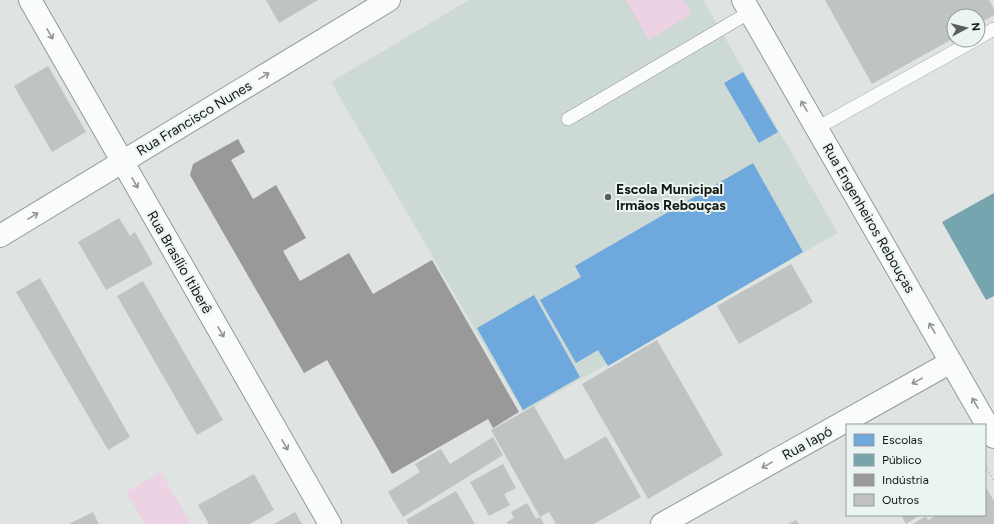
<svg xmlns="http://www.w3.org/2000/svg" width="994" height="524" viewBox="0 0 994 524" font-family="Figtree,sans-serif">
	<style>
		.built { fill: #cdd9d4 }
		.green { fill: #edd2e3 }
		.schools { fill: #6fa8dc }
		.public { fill: #76a5af }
		.industry { fill: #999 }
		.building { fill: #bfc3c2 }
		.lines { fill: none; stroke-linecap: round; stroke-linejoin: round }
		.lane-casing { stroke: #959997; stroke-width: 14 }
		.street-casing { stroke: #959997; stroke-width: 24 }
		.secondary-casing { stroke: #959997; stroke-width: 24 }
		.primary-casing { stroke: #959997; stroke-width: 24 }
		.path { stroke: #c0c3c2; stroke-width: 2.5; stroke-dasharray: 1 3; stroke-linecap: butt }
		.lane { stroke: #fafbfb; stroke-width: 13 }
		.street { stroke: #fafbfb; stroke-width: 22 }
		.secondary { stroke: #fafbfb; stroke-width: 22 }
		.primary { stroke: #fafbfb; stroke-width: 22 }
		.oneway { stroke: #929494 }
		.poi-dot { fill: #5a5f5d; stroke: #eaf4f0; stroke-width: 1.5 }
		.labels { text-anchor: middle; stroke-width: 4; stroke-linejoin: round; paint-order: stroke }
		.street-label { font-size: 14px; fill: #131715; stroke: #eaf4f0 }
		.poi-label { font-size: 14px; font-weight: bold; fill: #131715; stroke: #eaf4f0; text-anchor: start }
	</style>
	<rect width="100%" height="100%" fill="#dfe4e2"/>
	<polygon class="built" points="469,0 703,0 838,233 523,412 331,82"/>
	<g class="green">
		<polygon points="626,0 683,0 692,14 649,40"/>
		<polygon points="161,472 191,524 145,524 126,492"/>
	</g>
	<g class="schools">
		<polygon points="743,72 778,132 759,143 724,83"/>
		<polygon points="753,163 803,252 608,366 598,350 576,363 540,300 581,277 575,266"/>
		<polygon points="534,295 580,377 523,410 477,328"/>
	</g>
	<polygon class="public" points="994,193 994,296 986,300 942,222"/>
	<polygon class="industry" points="238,139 245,152 231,160 253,199 276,185 306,238 283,251 300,281 349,253 373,294 432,260 519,412 493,428 488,419 392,474 327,360 304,373 190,175 193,164"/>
	<g class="building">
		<polygon points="266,0 318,0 279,23"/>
		<polygon points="825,0 989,0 994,9 994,15 978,24 978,16 954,16 954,38 872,84"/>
		<polygon points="48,66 86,132 52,152 14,86"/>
		<polygon points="119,218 130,236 135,232 153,264 106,290 78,242"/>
		<polygon points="791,264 813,302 739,344 717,306"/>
		<polygon points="40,278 130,437 108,450 16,292"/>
		<polygon points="143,281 223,420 197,435 117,296"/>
		<polygon points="657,340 723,455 648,499 582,384"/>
		<polygon points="534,406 565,460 606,436 641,497 594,524 556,524 549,512 540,517 491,430"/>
		<polygon points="493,437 503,455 403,517 388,492 420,472 415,464 441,449 450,464"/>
		<polygon points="503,464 516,488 504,494 510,505 489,516 470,482"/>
		<polygon points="254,474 274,510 250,524 209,524 198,505"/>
		<polygon points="985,486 994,501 994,524 913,524 926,516 928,520 937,515 985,515"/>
		<polygon points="456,491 475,524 409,524 406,520"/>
		<polygon points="527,503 536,519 540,517 544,524 508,524 507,522 514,518 511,512"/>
		<polygon points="93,512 99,524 69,524"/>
		<polygon points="295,512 302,524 274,524"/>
		<polygon points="901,515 920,515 906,524"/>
		<polygon points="796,520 799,524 788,524"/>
	</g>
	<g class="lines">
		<g class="lane-casing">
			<g id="lane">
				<polyline points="978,38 994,29"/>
				<polyline points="568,119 750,12"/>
				<polyline points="817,128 975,40"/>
			</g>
		</g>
		<g class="street-casing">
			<polyline id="street" points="662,524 951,362"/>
		</g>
		<g class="secondary-casing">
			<g id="secondary">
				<polyline points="30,0 330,524"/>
				<polyline points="743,0 994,437"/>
			</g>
		</g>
		<g class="primary-casing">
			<polyline id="primary" points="0,236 389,0"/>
		</g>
		<polyline class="path" points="985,465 994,481"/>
		<use href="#lane" class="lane"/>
		<use href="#street" class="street"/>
		<use href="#secondary" class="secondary"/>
		<use href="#primary" class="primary"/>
	</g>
	<defs><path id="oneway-shaft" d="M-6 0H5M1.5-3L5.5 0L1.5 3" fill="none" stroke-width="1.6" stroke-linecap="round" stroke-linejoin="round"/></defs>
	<g class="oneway">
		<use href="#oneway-shaft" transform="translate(50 34) rotate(60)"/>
		<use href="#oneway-shaft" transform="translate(264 76) rotate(-31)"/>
		<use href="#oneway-shaft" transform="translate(804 106) rotate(-120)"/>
		<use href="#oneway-shaft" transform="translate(135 183) rotate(60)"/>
		<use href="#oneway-shaft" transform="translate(33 216) rotate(-31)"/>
		<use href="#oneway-shaft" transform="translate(932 328) rotate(-120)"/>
		<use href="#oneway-shaft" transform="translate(221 332) rotate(60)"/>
		<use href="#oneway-shaft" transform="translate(917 381) rotate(151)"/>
		<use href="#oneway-shaft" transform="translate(975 403) rotate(-120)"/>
		<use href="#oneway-shaft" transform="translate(285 445) rotate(60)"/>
		<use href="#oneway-shaft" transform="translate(767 465) rotate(151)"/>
	</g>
	<circle class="poi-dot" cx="608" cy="197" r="4"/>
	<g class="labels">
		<g class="street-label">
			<text transform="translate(194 118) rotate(-31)" y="5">Rua Francisco Nunes</text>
			<text transform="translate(869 218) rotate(60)" y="5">Rua Engenheiros Rebouças</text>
			<text transform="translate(180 262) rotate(60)" y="5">Rua Brasílio Itiberê</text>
			<text transform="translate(807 443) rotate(-29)" y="5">Rua Iapó</text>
		</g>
		<g class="poi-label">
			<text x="616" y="194">Escola Municipal<tspan x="616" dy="16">Irmãos Rebouças</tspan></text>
		</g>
	</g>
	<rect x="846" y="424" width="140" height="92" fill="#eaf4f0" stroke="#949c98"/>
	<rect x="854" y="434" width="20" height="12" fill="#6fa8dc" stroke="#949c98"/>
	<text x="882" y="444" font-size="12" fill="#131715">Escolas</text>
	<rect x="854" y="454" width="20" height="12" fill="#76a5af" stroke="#949c98"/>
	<text x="882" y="464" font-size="12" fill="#131715">Público</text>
	<rect x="854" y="474" width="20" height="12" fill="#999999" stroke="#949c98"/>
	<text x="882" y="484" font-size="12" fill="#131715">Indústria</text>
	<rect x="854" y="494" width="20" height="12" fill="#bfc3c2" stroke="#949c98"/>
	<text x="882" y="504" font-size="12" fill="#131715">Outros</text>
	<g transform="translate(966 28) rotate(83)"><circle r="19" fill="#eaf4f0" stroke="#949c98"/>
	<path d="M0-3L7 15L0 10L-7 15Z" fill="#5a5f5d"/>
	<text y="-6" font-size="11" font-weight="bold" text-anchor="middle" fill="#131715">N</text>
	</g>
</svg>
